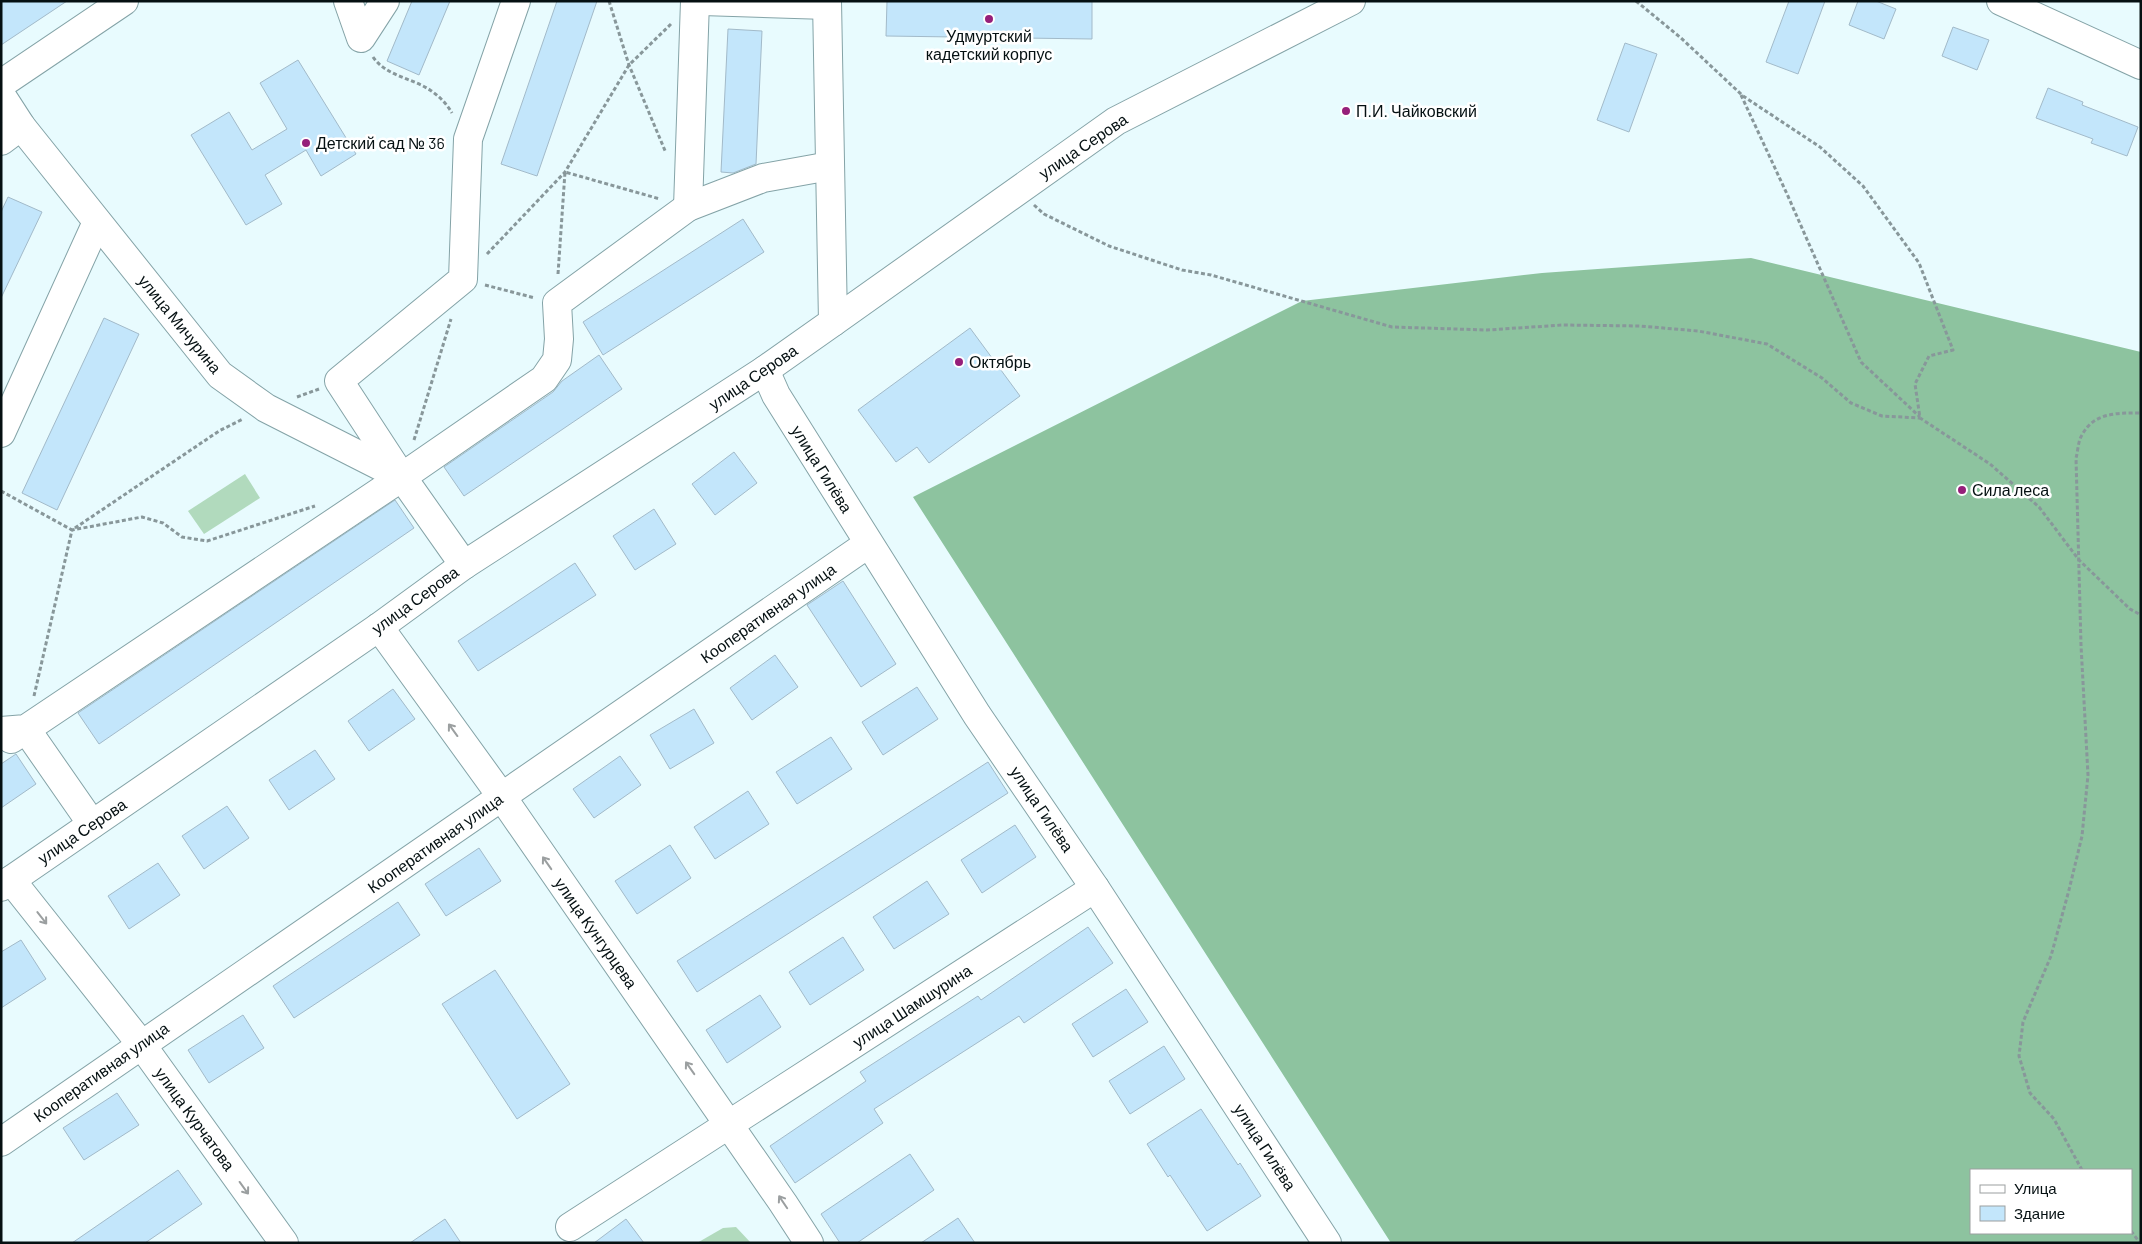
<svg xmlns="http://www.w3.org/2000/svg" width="2142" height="1244" viewBox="0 0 2142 1244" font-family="Barlow,sans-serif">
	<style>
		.green { fill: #b1dabd }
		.forest { fill: #8dc39f; fill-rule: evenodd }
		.building { fill: #c3e6fb; stroke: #a2bac9 }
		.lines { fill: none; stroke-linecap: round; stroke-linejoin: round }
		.minor-casing { stroke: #84a3a7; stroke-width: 30 }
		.major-casing { stroke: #84a3a7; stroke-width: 30 }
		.path { stroke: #88979a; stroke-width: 3; stroke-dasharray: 4 2.5; stroke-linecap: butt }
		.minor { stroke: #fff; stroke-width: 28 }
		.major { stroke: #fff; stroke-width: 28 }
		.oneway { stroke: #9b9fa0 }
		.poi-dot { fill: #961f7a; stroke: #fff; stroke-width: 2 }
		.labels { text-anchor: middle; stroke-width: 5; stroke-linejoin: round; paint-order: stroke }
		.poi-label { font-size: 16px; fill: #051012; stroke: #fff; text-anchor: start }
		.street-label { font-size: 16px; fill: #051012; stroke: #fff }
	</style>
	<rect width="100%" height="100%" fill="#e8fbfe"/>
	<g class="green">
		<polygon points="245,474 260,498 204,534 188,511"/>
		<polygon points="736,1227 751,1243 697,1243 723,1228"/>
	</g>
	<path class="forest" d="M1751,258L2141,352V1243H1391L913,497L1302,301L1542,273ZM1971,1170H2131V1233H1971Z"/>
	<g class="building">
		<polygon points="1,1 67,1 1,45"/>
		<polygon points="412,1 450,1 419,75 387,61"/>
		<polygon points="557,1 597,1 537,176 501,164"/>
		<polygon points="887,1 1092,1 1092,39 886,36"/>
		<polygon points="1789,1 1825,1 1798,74 1766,62"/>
		<polygon points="1858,1 1876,1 1896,9 1884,39 1849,25"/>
		<polygon points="1953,27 1989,40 1977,70 1942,56"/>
		<polygon points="728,29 762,31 756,164 733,173 721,172"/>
		<polygon points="1625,43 1657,54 1629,132 1597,120"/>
		<polygon points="298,60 356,154 321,176 306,150 265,175 282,204 246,225 191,135 229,112 252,150 287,129 260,83"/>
		<polygon points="2048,88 2083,102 2082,105 2138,127 2127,156 2091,143 2093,139 2036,118"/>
		<polygon points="8,197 42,212 1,298 1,212"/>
		<polygon points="743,219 764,252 603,355 583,322"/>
		<polygon points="104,318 139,334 57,510 22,493"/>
		<polygon points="970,328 1020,396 929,463 917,447 896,462 858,410"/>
		<polygon points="599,355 622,389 464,496 444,467 553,392 562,381"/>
		<polygon points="734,452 757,483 715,515 692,484"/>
		<polygon points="395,500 414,528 99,744 78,713"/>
		<polygon points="654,509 676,544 635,570 613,536"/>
		<polygon points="575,563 596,595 478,671 458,641"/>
		<polygon points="843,581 896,664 861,687 807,605"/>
		<polygon points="775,655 798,687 752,720 730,688"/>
		<polygon points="917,687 938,719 883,755 862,722"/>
		<polygon points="393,689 415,719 369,751 348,721"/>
		<polygon points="694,709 714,743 670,769 650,735"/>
		<polygon points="831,737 852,769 797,804 776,772"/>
		<polygon points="315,750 335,779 289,810 269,780"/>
		<polygon points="16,754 36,784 1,808 1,764"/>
		<polygon points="620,756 641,785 594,818 573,789"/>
		<polygon points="988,762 1008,793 697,992 677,961"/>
		<polygon points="748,791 769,824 715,859 694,827"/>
		<polygon points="227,806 249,838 204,869 182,836"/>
		<polygon points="1015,825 1036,857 982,893 961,860"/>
		<polygon points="670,845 691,878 637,914 615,881"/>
		<polygon points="479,848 501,881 446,916 425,884"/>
		<polygon points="158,863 180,895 129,929 108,896"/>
		<polygon points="927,881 949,914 894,949 873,917"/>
		<polygon points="398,902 420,935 294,1018 273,986"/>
		<polygon points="1088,927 1113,963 1024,1023 1019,1016 874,1109 883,1123 795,1183 770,1146 866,1081 860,1072 978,996 981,1000"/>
		<polygon points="843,937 864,970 810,1005 789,972"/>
		<polygon points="21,940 46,979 1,1008 1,952"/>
		<polygon points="495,970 570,1084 517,1119 442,1004"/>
		<polygon points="1126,989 1148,1022 1093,1057 1072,1024"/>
		<polygon points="760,995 781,1027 727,1063 706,1030"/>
		<polygon points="243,1015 264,1048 209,1083 188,1050"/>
		<polygon points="1164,1046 1185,1079 1130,1114 1109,1081"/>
		<polygon points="117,1093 139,1125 84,1160 63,1128"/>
		<polygon points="1201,1109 1238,1165 1240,1163 1261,1196 1207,1231 1170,1175 1168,1177 1147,1144"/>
		<polygon points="910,1154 934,1190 857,1243 840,1243 821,1214"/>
		<polygon points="178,1170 202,1204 145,1243 72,1243"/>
		<polygon points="958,1218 975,1243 921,1243"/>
		<polygon points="445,1219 461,1243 410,1243"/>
		<polygon points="626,1219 644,1243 594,1243"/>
	</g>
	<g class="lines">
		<g class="minor-casing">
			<g id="minor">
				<polyline points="348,1 361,38 385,1"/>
				<polyline points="702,1 827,5"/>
				<polyline points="2001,1 2141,65"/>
				<polyline points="1,84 124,1"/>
				<polyline points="1,95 21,126 220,375 266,408 402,477 464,565"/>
				<polyline points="1,141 21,126"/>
				<polyline points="688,207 695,1"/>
				<polyline points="833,322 1116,121 1351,1"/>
				<polyline points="765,370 776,395 977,715 1095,888 1327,1243"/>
				<polyline points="1,433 97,222"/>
				<polyline points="401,476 339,381 463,279 468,139 516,1"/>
				<polyline points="379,627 502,797 783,1203 809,1243"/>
				<polyline points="1,731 26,729 402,477 544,379 557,360 559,339 557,303 688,207 763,178 830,166"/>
				<polyline points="11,739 26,729 92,824"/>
				<polyline points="11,880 141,1044 284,1243"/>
				<polyline points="1,1142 868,544"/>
				<polyline points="570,1227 1095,888"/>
			</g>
		</g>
		<g class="major-casing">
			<polyline id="major" points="1,887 379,627 464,565 765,370 833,322 827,1"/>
		</g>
		<g class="path">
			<polyline points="609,1 629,65 666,153"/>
			<polyline points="1636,1 1681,38 1743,96 1820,147 1863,186 1919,263 1953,350 1929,356 1915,384 1920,418 1990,464 2039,507 2079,560 2130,609 2141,615"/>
			<path d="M373,57C386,76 412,78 430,90C439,96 447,104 452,113"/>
			<polyline points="1741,95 1787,194 1861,362 1920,417"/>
			<polyline points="1034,205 1044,214 1109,246 1182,270 1211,275 1392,327 1487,330 1563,325 1640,326 1698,331 1767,344 1822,378 1851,403 1882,416 1920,418"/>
			<polyline points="487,254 565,172 629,65 671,24"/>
			<polyline points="558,274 565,172 660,199"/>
			<polyline points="485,285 535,298"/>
			<polyline points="297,397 319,389"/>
			<polyline points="414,440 451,319"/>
			<polyline points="1,491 72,530 219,431 243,419"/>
			<polyline points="34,696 72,530 142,517 163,523 182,537 207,541 315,506"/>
			<path d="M2082,1170L2054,1119L2030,1093L2019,1056L2023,1022L2051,956L2069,890L2082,836L2088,775L2081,645L2076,458C2078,451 2078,441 2082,435C2094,412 2118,413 2141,413"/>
			<polyline points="2131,1231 2140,1243"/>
		</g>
		<use href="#minor" class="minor"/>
		<use href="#major" class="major"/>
	</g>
	<defs><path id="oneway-shaft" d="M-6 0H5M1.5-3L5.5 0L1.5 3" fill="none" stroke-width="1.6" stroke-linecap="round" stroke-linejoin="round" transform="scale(1.25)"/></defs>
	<g class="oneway">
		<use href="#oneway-shaft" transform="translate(453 730) rotate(-126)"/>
		<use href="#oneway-shaft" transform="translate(547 863) rotate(-125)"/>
		<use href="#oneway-shaft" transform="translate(42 918) rotate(52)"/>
		<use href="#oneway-shaft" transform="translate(690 1068) rotate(-125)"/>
		<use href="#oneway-shaft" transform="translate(244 1188) rotate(54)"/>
		<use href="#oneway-shaft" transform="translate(783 1202) rotate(-124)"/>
	</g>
	<g class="poi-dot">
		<circle cx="989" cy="19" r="5"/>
		<circle cx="1346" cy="111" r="5"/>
		<circle cx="306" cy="143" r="5"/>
		<circle cx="959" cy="362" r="5"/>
		<circle cx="1962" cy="490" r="5"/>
	</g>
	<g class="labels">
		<g class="poi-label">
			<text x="989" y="42" text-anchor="middle">Удмуртский<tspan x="989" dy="18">кадетский корпус</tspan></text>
			<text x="1356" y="117">П.И. Чайковский</text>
			<text x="316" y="149">Детский сад № 36</text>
			<text x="969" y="368">Октябрь</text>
			<text x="1972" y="496">Сила леса</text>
		</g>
		<g class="street-label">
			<text transform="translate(1083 146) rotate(-34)" y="6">улица Серова</text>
			<text transform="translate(180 324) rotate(51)" y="6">улица Мичурина</text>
			<text transform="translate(753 377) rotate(-34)" y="6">улица Серова</text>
			<text transform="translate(822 469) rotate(58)" y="6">улица Гилёва</text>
			<text transform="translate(415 600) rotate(-36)" y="6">улица Серова</text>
			<text transform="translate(768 613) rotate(-35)" y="6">Кооперативная улица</text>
			<text transform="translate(1042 809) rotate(56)" y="6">улица Гилёва</text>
			<text transform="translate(82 831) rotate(-34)" y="6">улица Серова</text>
			<text transform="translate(435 843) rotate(-35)" y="6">Кооперативная улица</text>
			<text transform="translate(596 933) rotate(55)" y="6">улица Кунгурцева</text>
			<text transform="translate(912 1006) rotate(-33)" y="6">улица Шамшурина</text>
			<text transform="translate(101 1072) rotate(-35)" y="6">Кооперативная улица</text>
			<text transform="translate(195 1119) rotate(54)" y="6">улица Курчатова</text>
			<text transform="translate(1265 1147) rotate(57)" y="6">улица Гилёва</text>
		</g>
	</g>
	<rect width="2142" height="1244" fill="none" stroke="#051012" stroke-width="5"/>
	<rect x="1970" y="1169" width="162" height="65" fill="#ffffff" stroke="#9b9fa0"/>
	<rect x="1980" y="1185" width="25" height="8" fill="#ffffff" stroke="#9b9fa0"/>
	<text x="2014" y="1194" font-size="15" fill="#051012">Улица</text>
	<rect x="1980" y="1206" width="25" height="15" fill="#c3e6fb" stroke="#9b9fa0"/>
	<text x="2014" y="1219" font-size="15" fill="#051012">Здание</text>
</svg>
